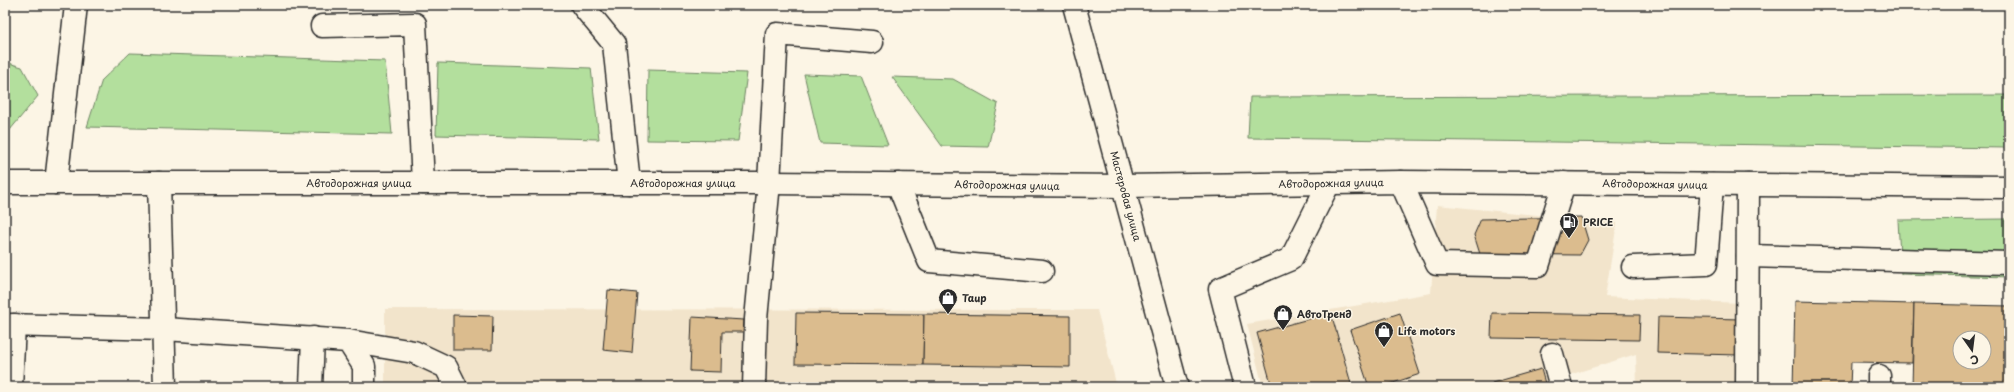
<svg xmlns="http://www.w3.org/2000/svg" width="2014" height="392" viewBox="0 0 2014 392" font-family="'Playpen Sans',sans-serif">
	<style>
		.built { fill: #f2e4cb }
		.green { fill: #b3df9d; stroke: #6f8564 }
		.building { fill: #dbbc8e; stroke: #2b2b2b; fill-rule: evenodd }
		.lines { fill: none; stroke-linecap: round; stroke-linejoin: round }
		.minor-casing { stroke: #2b2b2b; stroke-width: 25 }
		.major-casing { stroke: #2b2b2b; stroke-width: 25 }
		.minor { stroke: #fcf5e5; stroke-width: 22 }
		.major { stroke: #fcf5e5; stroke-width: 22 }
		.labels { text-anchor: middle; stroke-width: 3; stroke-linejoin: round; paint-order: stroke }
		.street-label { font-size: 10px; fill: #2b2b2b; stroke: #fcf5e5 }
		.poi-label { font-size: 10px; font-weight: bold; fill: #2b2b2b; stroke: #fcf5e5; text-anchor: start }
	</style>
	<rect width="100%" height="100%" fill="#fcf5e5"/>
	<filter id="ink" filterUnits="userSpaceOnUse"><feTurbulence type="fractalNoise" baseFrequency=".025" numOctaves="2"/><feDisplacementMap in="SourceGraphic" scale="8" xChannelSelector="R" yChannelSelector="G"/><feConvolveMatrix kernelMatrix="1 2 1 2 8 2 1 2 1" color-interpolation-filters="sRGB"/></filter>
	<g filter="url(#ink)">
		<g class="built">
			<polygon points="1437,205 1617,223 1605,297 1740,303 1739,387 1637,387 1636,354 1531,387 1263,387 1247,324 1431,293"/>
			<polygon points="385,309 1097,310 1117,387 385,387"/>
		</g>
		<g class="green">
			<polygon points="130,53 385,61 392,134 87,127 102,80"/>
			<polygon points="5,62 22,67 38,96 5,136"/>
			<polygon points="438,63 591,68 599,139 436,135"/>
			<polygon points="648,70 747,73 738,141 647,140"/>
			<polygon points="804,74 861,76 888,145 820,143"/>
			<polygon points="892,77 953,79 998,104 988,147 942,146"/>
			<polygon points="2009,95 2009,148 1248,138 1250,97"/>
			<polygon points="2009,219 2009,277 1901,274 1898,220"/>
		</g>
		<g class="building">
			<polygon points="1581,217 1588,240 1580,255 1480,254 1474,235 1481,219"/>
			<polygon points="608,290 637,293 632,353 603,350"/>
			<polygon points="1795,301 1914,304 1912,363 1851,362 1850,387 1793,387"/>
			<path d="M1914,304L2009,306V387H1912ZM1960,338H1984V362H1960Z"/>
			<polygon points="796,313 924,314 923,365 795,364"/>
			<polygon points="1331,313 1352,387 1272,387 1257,333"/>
			<polygon points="1400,313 1420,374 1381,387 1369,387 1350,330"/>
			<polygon points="1492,313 1640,315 1639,340 1491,338"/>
			<polygon points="924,314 1070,316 1070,367 923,365"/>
			<polygon points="453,315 493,316 492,350 453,350"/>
			<polygon points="692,317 744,320 743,332 722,332 721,372 690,371"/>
			<polygon points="1658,317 1740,319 1739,355 1657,353"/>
			<polygon points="1541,369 1546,387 1493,387 1492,383"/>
		</g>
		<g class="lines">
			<g class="minor-casing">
				<g id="minor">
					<polyline points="582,5 614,44 629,183"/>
					<polyline points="322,26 415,24 423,183"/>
					<polyline points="1401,182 1437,264 1538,266 1564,183"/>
					<polyline points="5,183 769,183 1124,186 1401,182 2009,187"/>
					<polyline points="56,183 76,5"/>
					<polyline points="159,183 165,387"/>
					<polyline points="898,184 929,261 1042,271"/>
					<polyline points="1748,256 2009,263"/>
					<polyline points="1633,267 1706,264 1712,185"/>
					<polyline points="5,325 164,329 348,341 364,366 364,387"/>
					<polyline points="348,341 414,352 446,367 456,387"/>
					<polyline points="1552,354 1561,387"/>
					<polyline points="11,387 14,325"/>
					<polyline points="311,387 313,338"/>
					<polyline points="754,387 756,319 769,183 777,34 872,42"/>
					<polyline points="1245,387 1220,289 1291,259 1329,183"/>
					<polyline points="1747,387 1748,185"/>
					<polyline points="1879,387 1879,376"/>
				</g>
			</g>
			<g class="major-casing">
				<polyline id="major" points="1074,5 1177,387"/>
			</g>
			<use href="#minor" class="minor"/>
			<use href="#major" class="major"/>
		</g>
	</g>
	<defs>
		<g id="fuel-pin" transform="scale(1)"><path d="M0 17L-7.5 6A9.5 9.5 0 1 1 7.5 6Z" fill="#2b2b2b" stroke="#fcf5e5"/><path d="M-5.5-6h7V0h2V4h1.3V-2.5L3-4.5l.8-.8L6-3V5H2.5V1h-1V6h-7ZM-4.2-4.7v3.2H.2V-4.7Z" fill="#fff"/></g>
		<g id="shop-pin" transform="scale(1)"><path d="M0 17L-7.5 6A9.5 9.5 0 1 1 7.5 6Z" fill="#2b2b2b" stroke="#fcf5e5"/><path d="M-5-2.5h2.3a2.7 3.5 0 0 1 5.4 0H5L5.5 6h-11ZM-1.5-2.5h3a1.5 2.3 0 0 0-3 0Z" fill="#fff"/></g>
	</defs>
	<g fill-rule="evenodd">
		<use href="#fuel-pin" x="1569" y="222"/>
		<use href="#shop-pin" x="948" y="298"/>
		<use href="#shop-pin" x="1283" y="314"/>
		<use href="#shop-pin" x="1384" y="331"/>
	</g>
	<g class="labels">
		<g class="street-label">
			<text x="359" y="187">Автодорожная улица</text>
			<text x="683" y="187">Автодорожная улица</text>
			<text transform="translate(1331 183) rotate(-1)" y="4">Автодорожная улица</text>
			<text transform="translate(1655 184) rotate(1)" y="4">Автодорожная улица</text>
			<text transform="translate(1007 185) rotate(1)" y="4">Автодорожная улица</text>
			<text transform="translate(1126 196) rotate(75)" y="4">Мастеровая улица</text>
		</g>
		<g class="poi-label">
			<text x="1583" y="226">PRICE</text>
			<text x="962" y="302">Таир</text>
			<text x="1297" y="318">АвтоТренд</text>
			<text x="1398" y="335">Life motors</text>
		</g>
	</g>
	<rect width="2014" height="392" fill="none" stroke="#fcf5e5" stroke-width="20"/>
	<rect x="10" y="10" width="1994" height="372" fill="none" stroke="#2b2b2b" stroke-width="1.5" filter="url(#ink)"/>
	<g transform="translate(1972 350) rotate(166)"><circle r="19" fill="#fcf5e5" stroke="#a8a49b"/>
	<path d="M0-3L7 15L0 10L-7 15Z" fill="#2b2b2b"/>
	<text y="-6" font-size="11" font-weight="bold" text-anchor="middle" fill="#2b2b2b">С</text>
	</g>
</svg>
